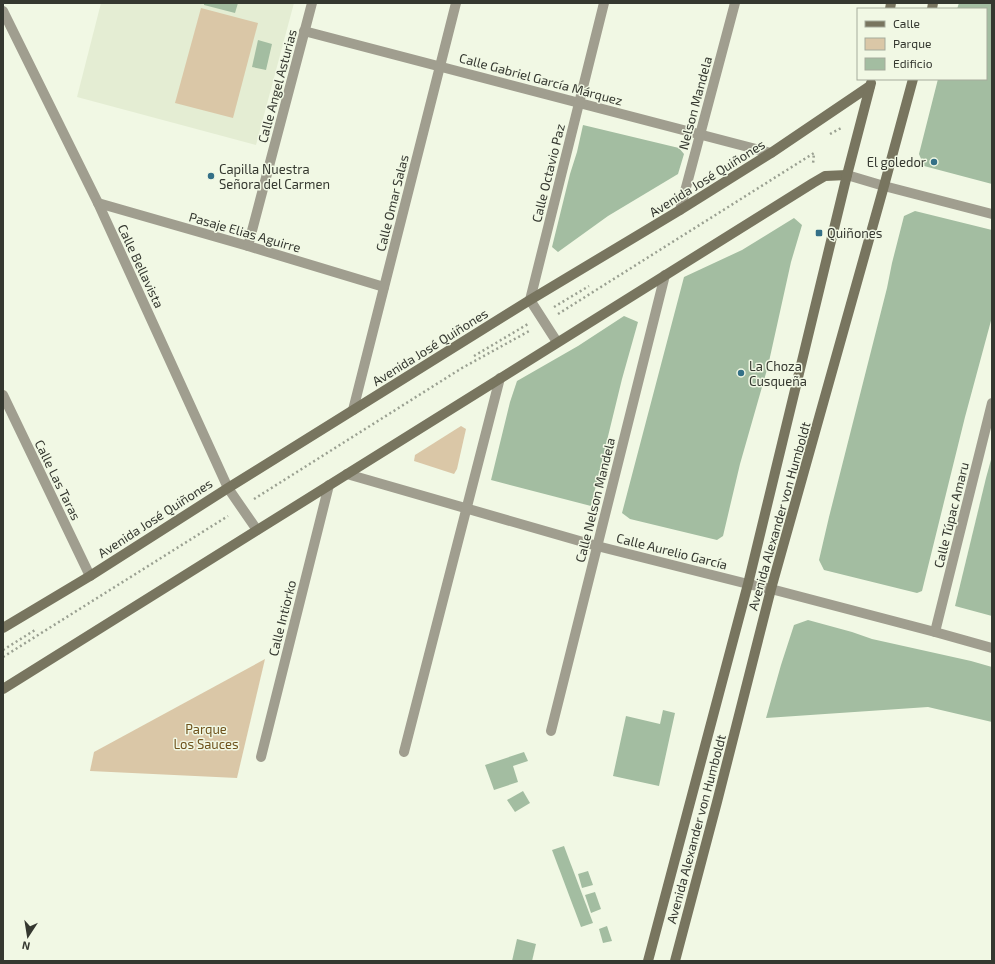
<svg xmlns="http://www.w3.org/2000/svg" width="995" height="964" viewBox="0 0 995 964" font-family="'Exo 2',sans-serif">
	<style>
		.built { fill: #e4edd3 }
		.green { fill: #dac7a7 }
		.building { fill: #a3bda1 }
		.lines { fill: none; stroke-linecap: round; stroke-linejoin: round }
		.path { stroke: #9aa091; stroke-width: 2.5; stroke-dasharray: 2 3; stroke-linecap: butt }
		.street { stroke: #a09e8f; stroke-width: 10 }
		.secondary { stroke: #78755f; stroke-width: 10 }
		.poi-dot { fill: #347087; stroke: #f1f8e4; stroke-width: 1.5 }
		.labels { text-anchor: middle; stroke-width: 3; stroke-linejoin: round; paint-order: stroke }
		.street-label { font-size: 13px; fill: #353830; stroke: #f1f8e4 }
		.poi-label { font-size: 13px; fill: #353830; stroke: #f1f8e4; text-anchor: start }
		.park-label { font-size: 13px; fill: #6e521c; stroke: #f1f8e4 }
	</style>
	<rect width="100%" height="100%" fill="#f1f8e4"/>
	<polygon class="built" points="101,3 294,3 256,145 77,97"/>
	<g class="green">
		<polygon points="201,8 258,23 233,118 175,103"/>
		<polygon points="461,426 466,429 457,469 454,474 414,461 415,455"/>
		<polygon points="265,659 237,778 90,771 94,752"/>
	</g>
	<g class="building">
		<polygon points="204,3 238,3 235,13 204,5"/>
		<polygon points="959,3 992,3 992,184 924,166 919,154 938,79 986,79 986,9 957,9"/>
		<polygon points="258,40 272,44 266,70 252,67"/>
		<polygon points="583,125 679,148 684,154 678,174 608,216 558,252 552,247 570,174 577,152"/>
		<polygon points="915,211 992,230 992,317 965,417 922,591 917,593 824,570 819,560 829,517 887,288 892,263 904,216"/>
		<polygon points="794,218 802,225 791,262 768,366 740,464 723,536 717,540 630,519 622,513 684,277 742,250"/>
		<polygon points="624,316 638,322 622,379 591,506 491,480 510,402 517,381 578,346"/>
		<polygon points="992,456 992,616 955,606 986,478"/>
		<polygon points="808,620 852,632 872,639 971,661 992,667 992,722 928,707 766,718 781,665 794,625"/>
		<polygon points="663,710 675,713 659,786 613,776 626,716 660,724"/>
		<polygon points="524,752 528,761 513,766 518,782 494,790 485,765"/>
		<polygon points="523,791 530,803 515,812 507,800"/>
		<polygon points="564,846 593,923 581,927 552,850"/>
		<polygon points="588,871 593,885 582,888 578,874"/>
		<polygon points="595,892 601,909 591,913 585,895"/>
		<polygon points="607,926 612,941 603,943 599,929"/>
		<polygon points="517,939 536,944 532,961 512,961"/>
	</g>
	<g class="lines">
		<g class="path">
			<polyline points="830,134 843,127"/>
			<polyline points="554,307 589,286"/>
			<polyline points="558,314 814,153 813,164"/>
			<polyline points="474,356 528,324"/>
			<polyline points="254,499 462,368 531,330"/>
			<polyline points="3,650 35,630"/>
			<polyline points="3,657 228,516"/>
		</g>
		<g class="street">
			<polyline points="3,11 98,203 228,488 257,530"/>
			<polyline points="304,31 771,153"/>
			<polyline points="847,175 884,186 992,214"/>
			<polyline points="98,203 248,246 384,287"/>
			<polyline points="680,210 735,3"/>
			<polyline points="248,246 312,3"/>
			<polyline points="557,342 530,300 604,3"/>
			<polyline points="3,395 90,576"/>
			<polyline points="353,410 456,3"/>
			<polyline points="347,474 597,546 748,584 771,589 935,632 992,648"/>
			<polyline points="935,632 992,403"/>
			<polyline points="551,731 665,275"/>
			<polyline points="404,752 500,378"/>
			<polyline points="261,757 329,485"/>
		</g>
		<g class="secondary">
			<polyline points="890,9 891,3"/>
			<polyline points="932,9 933,3"/>
			<polyline points="3,628 90,576 228,488 530,300 680,210 771,153 870,86"/>
			<polyline points="3,689 813,183 825,176 847,175"/>
			<polyline points="648,961 748,584 847,175 871,83"/>
			<polyline points="675,961 717,802 771,589 884,186 913,79"/>
		</g>
	</g>
	<g class="poi-dot">
		<circle cx="934" cy="162" r="4"/>
		<circle cx="211" cy="176" r="4"/>
		<rect x="815" y="229" width="8" height="8" rx="2"/>
		<circle cx="741" cy="373" r="4"/>
	</g>
	<g class="labels">
		<g class="street-label">
			<text transform="translate(541 79) rotate(15)" y="5">Calle Gabriel García Márquez</text>
			<text transform="translate(277 86) rotate(-75)" y="5">Calle Angel Asturias</text>
			<text transform="translate(695 103) rotate(-75)" y="5">Nelson Mandela</text>
			<text transform="translate(548 173) rotate(-76)" y="5">Calle Octavio Paz</text>
			<text transform="translate(707 178) rotate(-32)" y="5">Avenida José Quiñones</text>
			<text transform="translate(392 203) rotate(-76)" y="5">Calle Omar Salas</text>
			<text transform="translate(245 232) rotate(16)" y="5">Pasaje Elias Aguirre</text>
			<text transform="translate(141 266) rotate(65)" y="5">Calle Bellavista</text>
			<text transform="translate(430 347) rotate(-32)" y="5">Avenida José Quiñones</text>
			<text transform="translate(58 480) rotate(64)" y="5">Calle Las Taras</text>
			<text transform="translate(595 500) rotate(-76)" y="5">Calle Nelson Mandela</text>
			<text transform="translate(951 515) rotate(-76)" y="5">Calle Túpac Amaru</text>
			<text transform="translate(779 516) rotate(-74)" y="5">Avenida Alexander von Humboldt</text>
			<text transform="translate(155 518) rotate(-33)" y="5">Avenida José Quiñones</text>
			<text transform="translate(672 551) rotate(14)" y="5">Calle Aurelio García</text>
			<text transform="translate(282 618) rotate(-76)" y="5">Calle Intiorko</text>
			<text transform="translate(696 829) rotate(-75)" y="5">Avenida Alexander von Humboldt</text>
		</g>
		<g class="poi-label">
			<text x="926" y="167" text-anchor="end">El goledor</text>
			<text x="219" y="174">Capilla Nuestra<tspan x="219" dy="15">Señora del Carmen</tspan></text>
			<text x="827" y="238">Quiñones</text>
			<text x="749" y="371">La Choza<tspan x="749" dy="15">Cusqueña</tspan></text>
		</g>
		<g class="park-label">
			<text x="206" y="734">Parque<tspan x="206" dy="15">Los Sauces</tspan></text>
		</g>
	</g>
	<rect width="995" height="964" fill="none" stroke="#353830" stroke-width="8"/>
	<rect x="857" y="8" width="130" height="72" fill="#f1f8e4" stroke="#a6ab9c"/>
	<rect x="865" y="21" width="20" height="6" fill="#78755f" stroke="#a6ab9c"/>
	<text x="893" y="28" font-size="12" fill="#353830">Calle</text>
	<rect x="865" y="38" width="20" height="12" fill="#dac7a7" stroke="#a6ab9c"/>
	<text x="893" y="48" font-size="12" fill="#353830">Parque</text>
	<rect x="865" y="58" width="20" height="12" fill="#a3bda1" stroke="#a6ab9c"/>
	<text x="893" y="68" font-size="12" fill="#353830">Edificio</text>
	<g transform="translate(28 936) rotate(192)" stroke="#f1f8e4" stroke-width="3" paint-order="stroke">
	<path d="M0-3L7 15L0 10L-7 15Z" fill="#353830"/>
	<text y="-6" font-size="11" font-weight="bold" text-anchor="middle" fill="#353830">N</text>
	</g>
</svg>
